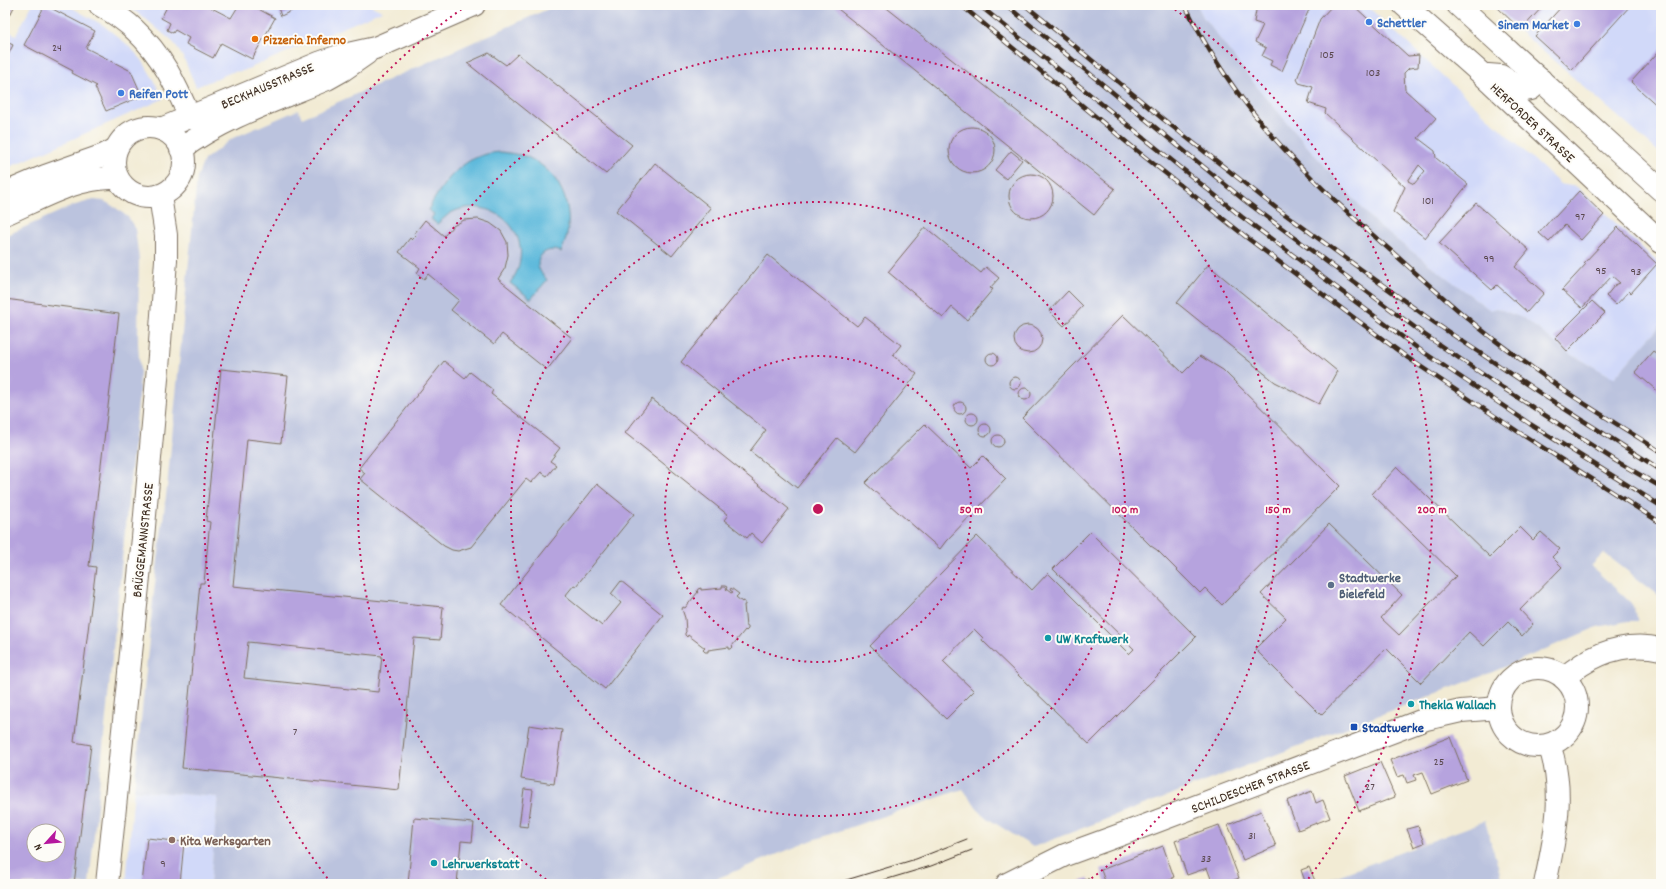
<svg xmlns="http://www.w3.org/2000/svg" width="1666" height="889" viewBox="0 0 1666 889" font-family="Dekko,sans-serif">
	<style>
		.built { fill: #d1d9f9 }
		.industrial { fill: #bbc3de; fill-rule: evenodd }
		.water { fill: #5fbadc; stroke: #4d727d }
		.building { fill: #b6a3de; fill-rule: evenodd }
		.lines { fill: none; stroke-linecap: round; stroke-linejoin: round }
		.minor-casing { stroke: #7b6e5e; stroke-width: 24 }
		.tertiary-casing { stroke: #7b6e5e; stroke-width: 24 }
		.secondary-casing { stroke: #7b6e5e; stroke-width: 24 }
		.minor { stroke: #fff; stroke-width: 22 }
		.tertiary { stroke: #fff; stroke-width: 22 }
		.secondary { stroke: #fff; stroke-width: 22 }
		.tram { stroke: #3b2a1e; stroke-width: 1 }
		.rail-casing { stroke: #3b2a1e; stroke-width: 4.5 }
		.rail { stroke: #fdfcf7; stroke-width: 3; stroke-dasharray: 9; stroke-linecap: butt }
		.ring { fill: none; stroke: #c2185b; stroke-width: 2; stroke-dasharray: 2 4 }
		.shop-dot { fill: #3f7fe0; stroke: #fdfcf7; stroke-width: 1.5 }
		.food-dot { fill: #e8710a; stroke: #fdfcf7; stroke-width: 1.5 }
		.service-dot { fill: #5c6f8a; stroke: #fdfcf7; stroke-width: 1.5 }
		.culture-dot { fill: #0f9aa8; stroke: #fdfcf7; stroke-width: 1.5 }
		.transit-dot { fill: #1a4fb4; stroke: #fdfcf7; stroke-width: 1.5 }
		.education-dot { fill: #8d6e63; stroke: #fdfcf7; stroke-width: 1.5 }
		.labels { text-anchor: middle; stroke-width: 4; stroke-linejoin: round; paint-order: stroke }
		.number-label { font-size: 12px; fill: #5a484e }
		.shop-label { font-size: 14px; font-weight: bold; fill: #366cbe; stroke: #fdfcf7; text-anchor: start }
		.food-label { font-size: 14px; font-weight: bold; fill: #c56008; stroke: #fdfcf7; text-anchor: start }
		.street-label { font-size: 14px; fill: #3b2a1e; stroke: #fdfcf7 }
		.service-label { font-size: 14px; font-weight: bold; fill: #4e5e75; stroke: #fdfcf7; text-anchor: start }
		.culture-label { font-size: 14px; font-weight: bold; fill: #0d838f; stroke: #fdfcf7; text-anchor: start }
		.transit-label { font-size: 14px; font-weight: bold; fill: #164399; stroke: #fdfcf7; text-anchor: start }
		.education-label { font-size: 14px; font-weight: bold; fill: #785e54; stroke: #fdfcf7; text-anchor: start }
		.centre { fill: #c2185b; stroke: #fdfcf7; stroke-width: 2 }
		.ring-label { font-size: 12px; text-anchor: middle; font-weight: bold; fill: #c2185b; stroke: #fdfcf7; stroke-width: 4; stroke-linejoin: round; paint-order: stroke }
	</style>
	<rect width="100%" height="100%" fill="#fdfcf7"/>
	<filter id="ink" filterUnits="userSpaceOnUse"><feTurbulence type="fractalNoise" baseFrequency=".025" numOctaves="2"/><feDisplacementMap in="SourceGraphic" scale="8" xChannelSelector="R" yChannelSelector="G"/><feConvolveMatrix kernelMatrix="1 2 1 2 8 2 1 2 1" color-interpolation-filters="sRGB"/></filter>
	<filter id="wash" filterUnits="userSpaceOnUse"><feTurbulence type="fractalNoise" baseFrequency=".012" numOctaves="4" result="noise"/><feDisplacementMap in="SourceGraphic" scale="16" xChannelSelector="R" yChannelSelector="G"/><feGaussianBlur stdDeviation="0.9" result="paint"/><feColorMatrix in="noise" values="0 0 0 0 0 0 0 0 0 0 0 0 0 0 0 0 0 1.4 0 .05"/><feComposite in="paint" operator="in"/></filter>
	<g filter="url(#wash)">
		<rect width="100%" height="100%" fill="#f2ebd4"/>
		<g class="built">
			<polygon points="32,5 67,5 103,25 129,46 142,60 154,80 163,99 5,169 5,29 16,35"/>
			<polygon points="126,5 370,5 382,11 243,71 232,72 196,87 184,59 174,43 147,20"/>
			<polygon points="1197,5 1366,5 1560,184 1577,187 1661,265 1661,325 1614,378 1567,352 1525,319 1496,308 1490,310 1378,226 1306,145 1257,87 1203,17"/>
			<polygon points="1492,5 1661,5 1661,154 1522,33"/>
			<polygon points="134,790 218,797 210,884 126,884"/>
		</g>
		<g class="industrial">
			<polygon points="557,5 1197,5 1203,17 1257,87 1306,145 1378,226 1490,310 1496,308 1525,319 1567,352 1614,378 1661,325 1661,597 1604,553 1591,566 1631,603 1639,621 1628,621 1597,627 1490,673 1033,847 982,815 963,789 813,840 703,884 210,884 218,797 134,790 153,600 167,488 197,178 204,160 233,138 298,110 302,118"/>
			<path d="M93,200L104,201L116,208L129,218L135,229L139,259L138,343L140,371L139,393L89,884H5V236L72,206ZM34,831H58V855H34Z"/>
			<polygon points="1485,821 1503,884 1316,884"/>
		</g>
		<path class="water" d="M500,152C509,153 518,154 527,157C565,173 578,217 561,252C549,246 534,255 539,269C541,273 545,277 547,280L531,299L510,283C515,276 519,269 520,260C526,222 482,194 449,214C445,217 441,221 437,224L431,219L434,214L428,210C444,180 464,154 500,152Z"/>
		<g id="blocks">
			<g class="building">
				<polygon points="5,5 15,5 10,15 5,12"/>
				<polygon points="45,5 95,31 86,48 131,71 142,96 106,111 95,87 97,86 72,73 73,71 24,45"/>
				<polygon points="168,5 179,6 180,5 206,5 231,18 239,5 251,5 275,18 252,59 221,43 213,58 186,44 189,38 175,30 173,33 167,30 170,23 161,18"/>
				<polygon points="277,5 304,5 281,16"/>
				<polygon points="833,5 883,5 1115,189 1094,215"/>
				<polygon points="1257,5 1311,5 1282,71 1270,65 1272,61 1262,56 1266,48 1255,42 1263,25 1254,22"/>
				<path d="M1333,5H1353L1408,56L1419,55L1418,67L1409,68L1404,73L1405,90L1436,118L1418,138L1435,151L1436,158L1468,184L1425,238L1393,212L1405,187L1325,113L1326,109L1308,103L1313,87L1299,83L1297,79L1320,19ZM1419,165L1425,171L1414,184L1408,181Z"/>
				<polygon points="1497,5 1544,5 1521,30 1496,6"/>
				<polygon points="1563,5 1631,5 1572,70 1535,36"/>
				<polygon points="5,41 13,45 5,61"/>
				<polygon points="1661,49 1661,109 1631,82"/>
				<polygon points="489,53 506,65 518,54 632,145 606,174 467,63"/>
				<circle cx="972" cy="150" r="23"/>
				<polygon points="1011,151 1022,160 1006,179 995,170"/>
				<polygon points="655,163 711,208 672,256 616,211"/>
				<circle cx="1031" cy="196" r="22"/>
				<polygon points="1579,191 1604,215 1581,240 1565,225 1549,242 1539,233 1553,217 1555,217"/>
				<polygon points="1476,203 1529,250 1515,267 1544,293 1527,312 1497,285 1492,290 1439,243"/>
				<polygon points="478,219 490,223 501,231 507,242 508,255 505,268 498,279 572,338 547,370 502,334 494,344 451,310 459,300 428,274 424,279 417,273 420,268 399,252 410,238 412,240 416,236 414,234 425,220 444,236 453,226 464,220"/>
				<polygon points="925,227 981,273 986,267 999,278 990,288 993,289 967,320 952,307 943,318 888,272"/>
				<polygon points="1618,227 1657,264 1631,293 1629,291 1616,305 1606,296 1615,285 1620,283 1612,276 1582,308 1562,290 1586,264 1584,263"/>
				<polygon points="768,255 857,326 865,317 901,345 893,355 917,374 855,452 837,438 797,488 750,451 766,430 681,362"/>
				<polygon points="1208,265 1337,371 1319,404 1275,382 1177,303"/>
				<polygon points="1068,291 1083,306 1064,326 1049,311"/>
				<path d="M5,299L119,314L89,566L96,567L74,742L91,745L74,884H5ZM34,831H58V855H34Z"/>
				<polygon points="1592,301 1605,313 1567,351 1555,338"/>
				<polygon points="1123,315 1183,373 1200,356 1223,370 1340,486 1222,605 1205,588 1200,593 1157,550 1151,546 1022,418"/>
				<circle cx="1028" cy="339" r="14"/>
				<polygon points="1653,351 1661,357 1661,394 1635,372"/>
				<circle cx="992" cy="359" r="6"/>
				<polygon points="444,361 465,378 470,372 493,390 491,394 560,448 550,461 556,465 547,476 541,472 531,483 526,479 471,547 458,551 452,550 444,546 360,479 365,473 359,468"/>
				<path d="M221,369L288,376L281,443L247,439L233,586L443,607L440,640L414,638L399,790L182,768L200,583H204L209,531L210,522L206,521ZM248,642L382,656L378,692L244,678Z"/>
				<circle cx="1015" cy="383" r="6"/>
				<circle cx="1025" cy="394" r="6"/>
				<polygon points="652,399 789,509 762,543 751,533 747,538 724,520 728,515 625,433"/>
				<circle cx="960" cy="408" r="6"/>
				<circle cx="972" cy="419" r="6"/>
				<circle cx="985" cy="430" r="6"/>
				<polygon points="925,424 971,468 983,456 1006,479 946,541 940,549 865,483"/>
				<circle cx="998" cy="441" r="6"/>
				<polygon points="1397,467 1490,557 1520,527 1533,540 1541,532 1560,549 1552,557 1562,567 1520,610 1533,624 1522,636 1508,622 1484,646 1469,632 1421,683 1386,648 1321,715 1255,649 1286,618 1261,594 1329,524 1402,595 1381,618 1399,635 1456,576 1372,494"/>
				<polygon points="597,484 634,514 576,586 574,585 565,596 602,626 621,603 611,594 621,581 663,615 605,689 501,605"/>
				<polygon points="1090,532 1196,637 1089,744 984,642 982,640 983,638 974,629 943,661 974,691 946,719 870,646 977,536 1032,590 1048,573 1129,654 1134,649 1053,569"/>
				<polygon points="722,586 725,586 727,587 726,589 731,593 733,592 730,590 731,588 739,594 736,597 742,602 743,601 745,602 745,605 744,605 746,626 748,626 748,629 746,631 745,630 732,646 733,647 731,649 729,649 729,647 708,650 708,652 705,652 703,650 705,648 688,635 687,637 685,635 685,633 686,632 685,618 682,609 683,607 685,608 698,592 697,591 698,589 701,588 701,590 722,588"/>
				<polygon points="529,725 562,730 554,784 521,779"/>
				<polygon points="1450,737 1467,780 1432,794 1423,772 1414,775 1416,780 1407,783 1404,775 1397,777 1390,760"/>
				<polygon points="1380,762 1395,797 1359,811 1345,776"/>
				<polygon points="524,789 533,790 528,827 519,826"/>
				<polygon points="1312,791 1316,803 1323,800 1330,818 1298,830 1287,801"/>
				<polygon points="1261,811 1276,846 1243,860 1228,825"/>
				<polygon points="414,818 474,823 472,842 461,841 457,884 408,884"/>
				<polygon points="1219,825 1239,878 1224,884 1213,884 1207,868 1187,875 1175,841"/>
				<polygon points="1418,826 1424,843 1414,847 1407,829"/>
				<polygon points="147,838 184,842 180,884 142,884"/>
				<polygon points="1163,846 1174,877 1173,877 1173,879 1155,884 1106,884 1101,870"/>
				<polygon points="1309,867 1316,883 1313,884 1306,884 1301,870"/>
				<polygon points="1088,878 1090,884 1071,884 1078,882"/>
			</g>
		</g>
	</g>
	<g filter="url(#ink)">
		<use href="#blocks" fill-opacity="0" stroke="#7b6e5e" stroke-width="1"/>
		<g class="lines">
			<g class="minor-casing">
				<g id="minor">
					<path d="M100,5C112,12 125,20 135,30C162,55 176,85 190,118"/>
					<polyline points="107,884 143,538 159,356 166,260 166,235 160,196"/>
				</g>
			</g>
			<g class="tertiary-casing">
				<g id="tertiary">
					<polyline points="1404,5 1483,75 1661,242"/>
					<polyline points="1458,5 1661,190"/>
					<polyline points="1488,75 1501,76 1523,90 1531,89 1541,80"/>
					<circle cx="1538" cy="707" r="39"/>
					<path d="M1564,678C1592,654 1625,641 1661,649"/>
					<polyline points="1007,884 1065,855 1147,825 1426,719 1461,711 1499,708"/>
					<path d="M1545,884C1555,838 1566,790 1549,745"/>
				</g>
			</g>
			<g class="secondary-casing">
				<g id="secondary">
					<circle cx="149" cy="162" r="35"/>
					<polyline points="161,129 319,63 339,56 375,48 474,5"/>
					<path d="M181,149C225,117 277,100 327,79L343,70L366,54"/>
					<polyline points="5,193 45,176 104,155 116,149"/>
					<path d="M5,214C40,199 77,176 117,178"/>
				</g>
			</g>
			<use href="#minor" class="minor"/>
			<use href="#tertiary" class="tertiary"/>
			<use href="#secondary" class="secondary"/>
			<g class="tram">
				<polyline points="833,884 916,859 967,839"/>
				<polyline points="871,884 931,866 972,850"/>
			</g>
			<g class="rail-casing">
				<g id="rail">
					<polyline points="961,5 1136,150 1250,240 1408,358 1523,435 1661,523"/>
					<polyline points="979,5 1242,217 1416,347 1530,424 1661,506"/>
					<polyline points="1006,5 1244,200 1425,335 1503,388 1616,461 1661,487"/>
					<polyline points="1025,5 1163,119 1275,207 1435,323 1546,397 1661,470"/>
					<path d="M1185,5C1234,107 1306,177 1390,250C1419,276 1447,302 1477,326C1502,347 1529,365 1555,384C1589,408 1626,429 1661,452"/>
				</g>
			</g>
			<use href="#rail" class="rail"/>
		</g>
	</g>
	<g class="ring">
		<circle cx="818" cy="509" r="153"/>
		<circle cx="818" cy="509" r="307"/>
		<path d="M551 883A460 460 0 1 1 1085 883"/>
		<path d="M331 883A614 614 0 0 1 466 6M1170 6A614 614 0 0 1 1305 883"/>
	</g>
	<g class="shop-dot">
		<circle cx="1369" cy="22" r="4"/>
		<circle cx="1577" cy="24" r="4"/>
		<circle cx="121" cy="93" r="4"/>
	</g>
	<circle class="food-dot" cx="255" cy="39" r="4"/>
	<circle class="service-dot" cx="1331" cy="585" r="4"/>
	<g class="culture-dot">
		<circle cx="1048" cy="638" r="4"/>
		<circle cx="1411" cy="704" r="4"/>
		<circle cx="434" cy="863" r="4"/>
	</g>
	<rect class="transit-dot" x="1350" y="723" width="8" height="8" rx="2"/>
	<circle class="education-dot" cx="172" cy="840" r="4"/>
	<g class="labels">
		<g class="number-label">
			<text x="57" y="51">24</text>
			<text x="1327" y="58">105</text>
			<text x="1373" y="76">103</text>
			<text x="1428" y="204">101</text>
			<text x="1580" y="220">97</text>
			<text x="1489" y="262">99</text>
			<text x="1601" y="274">95</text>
			<text x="1636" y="275">93</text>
			<text x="295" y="735">7</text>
			<text x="1439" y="765">25</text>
			<text x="1370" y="790">27</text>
			<text x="1252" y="839">31</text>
			<text x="1206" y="862">33</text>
			<text x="163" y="867">9</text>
		</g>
		<g class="shop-label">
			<text x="1377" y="27">Schettler</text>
			<text x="1569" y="29" text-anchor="end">Sinem Market</text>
			<text x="129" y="98">Reifen Pott</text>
		</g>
		<g class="food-label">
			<text x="263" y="44">Pizzeria Inferno</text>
		</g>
		<g class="street-label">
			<text transform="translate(267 85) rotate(-23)" y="5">BECKHAUSSTRASSE</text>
			<text transform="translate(1533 122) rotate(43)" y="5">HERFORDER STRASSE</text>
			<text transform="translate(142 540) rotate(-84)" y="5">BRÜGGEMANNSTRASSE</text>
			<text transform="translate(1250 786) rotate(-21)" y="5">SCHILDESCHER STRASSE</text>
		</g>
		<g class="service-label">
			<text x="1339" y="582">Stadtwerke<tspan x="1339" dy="16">Bielefeld</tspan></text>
		</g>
		<g class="culture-label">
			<text x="1056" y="643">UW Kraftwerk</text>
			<text x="1419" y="709">Thekla Wallach</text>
			<text x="442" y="868">Lehrwerkstatt</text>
		</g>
		<g class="transit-label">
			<text x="1362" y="732">Stadtwerke</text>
		</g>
		<g class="education-label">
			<text x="180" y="845">Kita Werksgarten</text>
		</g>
	</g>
	<circle cx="818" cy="509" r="6" class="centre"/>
	<g class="ring-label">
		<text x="971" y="513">50 m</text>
		<text x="1125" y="513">100 m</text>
		<text x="1278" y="513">150 m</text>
		<text x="1432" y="513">200 m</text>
	</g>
	<rect width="1666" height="889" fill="none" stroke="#fdfcf7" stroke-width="20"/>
	<g transform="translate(46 843) rotate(243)"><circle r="19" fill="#fdfcf7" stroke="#afa8a0"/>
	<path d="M0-3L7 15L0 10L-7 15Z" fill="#b5179e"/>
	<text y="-6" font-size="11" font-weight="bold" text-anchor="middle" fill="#3b2a1e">N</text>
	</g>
</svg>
